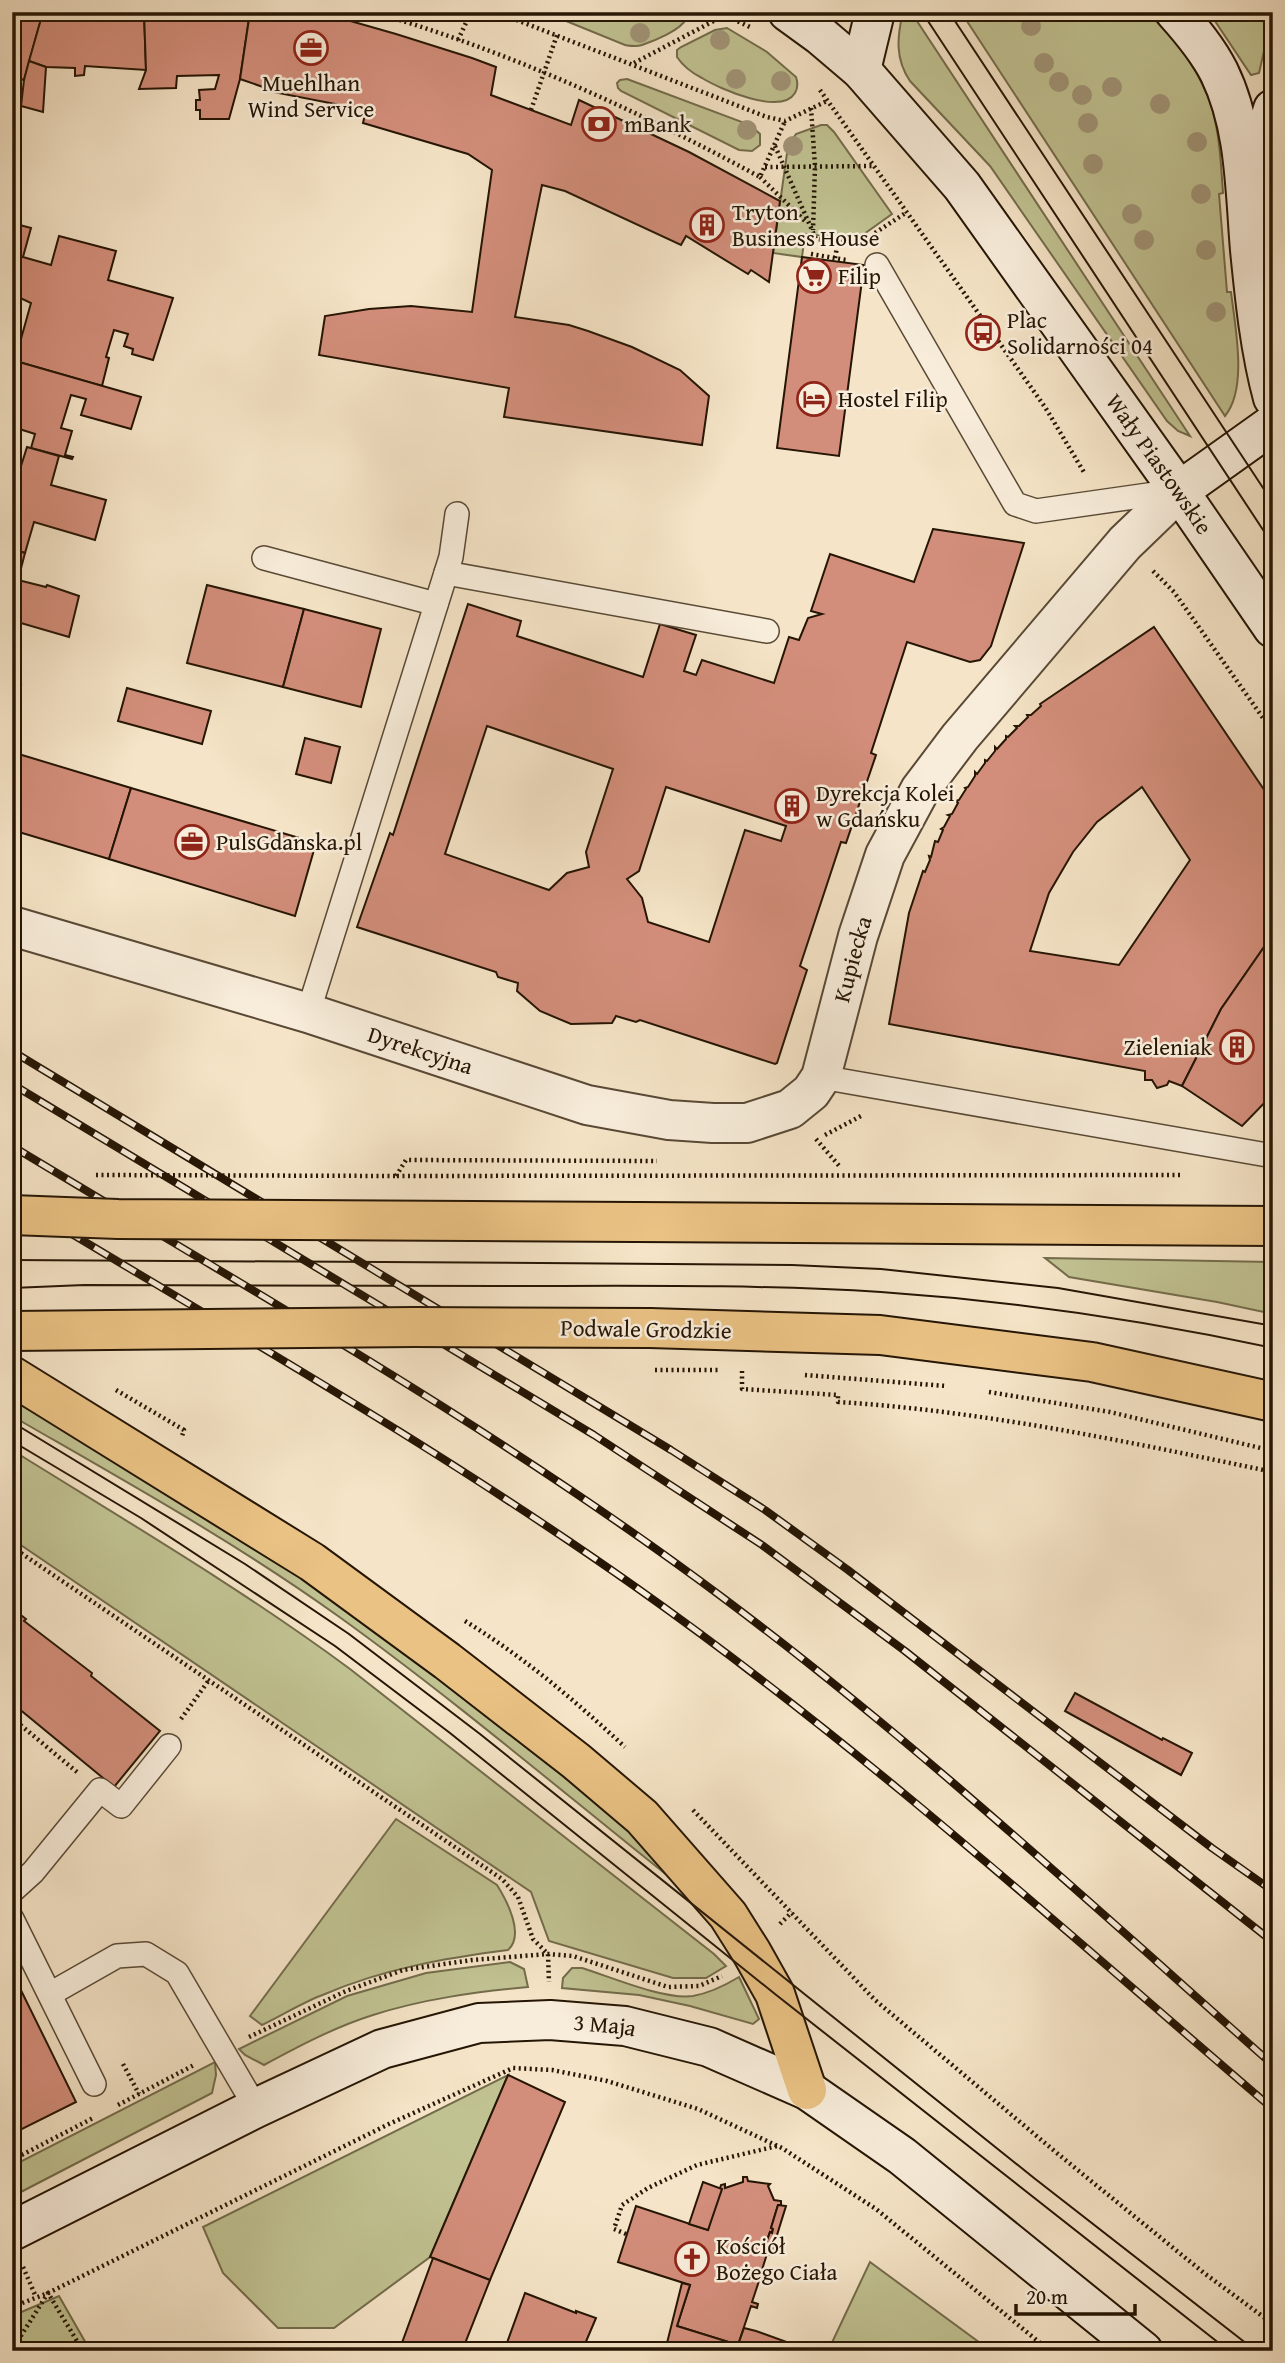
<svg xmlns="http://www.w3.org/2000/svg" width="1285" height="2363" viewBox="0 0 1285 2363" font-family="'Gentium Book Plus',serif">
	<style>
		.green { fill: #c1c292; stroke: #736c4b; stroke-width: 2 }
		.building { fill: #d38e7b; stroke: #251504; stroke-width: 2; fill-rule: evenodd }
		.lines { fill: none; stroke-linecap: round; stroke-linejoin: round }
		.lane-casing { stroke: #594935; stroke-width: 26 }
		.street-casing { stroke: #594935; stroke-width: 42 }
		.secondary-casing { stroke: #251504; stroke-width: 42 }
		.primary-casing { stroke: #251504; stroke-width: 42 }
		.path { stroke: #251504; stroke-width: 4.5; stroke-dasharray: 2 3.5; stroke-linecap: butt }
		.lane { stroke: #f8eddb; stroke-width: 23 }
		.street { stroke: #f8eddb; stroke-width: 38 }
		.secondary { stroke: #f8eddb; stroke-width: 38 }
		.primary { stroke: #eac284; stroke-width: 38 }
		.tram { stroke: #251504; stroke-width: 2 }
		.rail-casing { stroke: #251504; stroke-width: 8 }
		.rail { stroke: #f8eddb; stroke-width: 5; stroke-dasharray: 16; stroke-linecap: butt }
		.primary-bridge-casing { stroke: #251504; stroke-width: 42; stroke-linecap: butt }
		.path-bridge { stroke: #251504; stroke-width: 4.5; stroke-dasharray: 2 3.5; stroke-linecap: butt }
		.primary-bridge { stroke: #eac284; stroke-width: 38 }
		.tree { fill: #a19477 }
		.labels { text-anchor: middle; stroke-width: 5; stroke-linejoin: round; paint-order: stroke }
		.poi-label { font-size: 23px; fill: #251504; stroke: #f8eddb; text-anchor: start }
		.street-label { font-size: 23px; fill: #251504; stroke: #f8eddb }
	</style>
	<rect width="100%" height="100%" fill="#f5e4c7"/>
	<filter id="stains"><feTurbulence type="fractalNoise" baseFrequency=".00286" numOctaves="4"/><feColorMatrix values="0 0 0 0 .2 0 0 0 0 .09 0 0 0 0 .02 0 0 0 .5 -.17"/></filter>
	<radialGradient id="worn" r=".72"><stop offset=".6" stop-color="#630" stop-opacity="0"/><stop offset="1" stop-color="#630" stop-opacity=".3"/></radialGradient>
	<g class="green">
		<path d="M544,12H674L686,19C681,30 654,41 642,45C636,47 631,46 625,45Z"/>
		<path d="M903,12H911L1190,436L1178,431L1167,421L990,166L910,81C895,59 897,37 903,12Z"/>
		<path d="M961,12H1146C1175,37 1203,75 1213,112C1220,138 1221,166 1223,193L1219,194L1227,292H1231C1235,326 1248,388 1225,416Z"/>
		<polygon points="1209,12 1273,12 1259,73 1251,75"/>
		<path d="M727,28L767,52L796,77C798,83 798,88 795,93C781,116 720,89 702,78C692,73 683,66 677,57V50L681,47L715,30Z"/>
		<polygon points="627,79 750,125 760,134 760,145 752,151 739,150 621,91 618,88 617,83 620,80"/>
		<polygon points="821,125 827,125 834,132 892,214 857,239 805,234 802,257 773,253 788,146 796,134"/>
		<polygon points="1045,1258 1273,1262 1273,1314 1217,1302 1069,1277"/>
		<path d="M12,1399L298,1575L448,1685L569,1781L647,1847L668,1876C559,1789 452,1698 338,1616C235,1542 123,1480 12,1416Z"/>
		<path d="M12,1450C126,1521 242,1589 350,1669L714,1954L726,1966L706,1978H673L549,1941L531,1892L12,1539Z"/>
		<path d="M396,1819L497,1885C507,1901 525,1935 508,1950C445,1958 383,1969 325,1994C303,2002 283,2015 262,2025L250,2016Z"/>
		<path d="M510,1962L524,1969L528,1987C475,1992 423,1999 373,2015C335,2027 299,2046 264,2065L245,2055L239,2049L347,1996L426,1973Z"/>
		<path d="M572,1968H582C611,1977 664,2000 693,1996C710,1993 724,1986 739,1977L759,2019L753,2024L690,2006L639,1995L562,1988L563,1978Z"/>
		<polygon points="215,2062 216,2075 212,2093 17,2194 12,2191 12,2166"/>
		<polygon points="508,2075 430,2257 334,2328 278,2328 223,2273 203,2227"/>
		<polygon points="870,2262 991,2351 828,2351"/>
		<polygon points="59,2296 87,2345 115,2351 12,2351 12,2316"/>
	</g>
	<g class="building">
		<polygon points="12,12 43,12 24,80 12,77"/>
		<polygon points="43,12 144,12 146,70 85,66 84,75 75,76 75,68 46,67 29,61"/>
		<polygon points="144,12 250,12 240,79 229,119 200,119 200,110 196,110 196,100 200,100 199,90 215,89 219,75 177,76 176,88 139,89 146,70"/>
		<polygon points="250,12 319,12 396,34 472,58 496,67 491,95 571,125 579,100 689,152 780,201 769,282 751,270 748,274 686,236 681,245 565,191 542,185 515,317 569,325 588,331 632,347 680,370 709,396 702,445 504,417 509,388 319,355 325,316 369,309 411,306 472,312 492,170 468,154 363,123 366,110 263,90 263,87 240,79"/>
		<polygon points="29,61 46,67 43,112 21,106 24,80"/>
		<polygon points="12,223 31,228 23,257 51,265 59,236 116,251 108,280 173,298 153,360 132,354 133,349 124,346 128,334 114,330 106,357 109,358 102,386 12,360 12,344 19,346 31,303 12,294"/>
		<polygon points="802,257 864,265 839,456 777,448"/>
		<polygon points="12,360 141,397 131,429 81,415 86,399 71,395 61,428 72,431 65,455 73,457 72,459 31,448 35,434 13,427 12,429"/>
		<polygon points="27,447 59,456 51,485 106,500 95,540 34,522 25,553 12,549 12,463 21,466"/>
		<path d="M933,529L1024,543L991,646L980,660L970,662L907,642L871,753L876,755L846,843L841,842L800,966L807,970L777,1063L775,1064L640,1020L636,1022L616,1016L612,1023L571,1024L540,1011L517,991L518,983L498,977L496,972L357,927L390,833L393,835L468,604L521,621L517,636L643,677L660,624L696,635L684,671L696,675L702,660L774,683L789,637L799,640L808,618L822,614L811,611L830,554L914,582ZM487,726L613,769L586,852L589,867L567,873L549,890L445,854ZM666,787L786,826L781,841L745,830L709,942L648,922L642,898L627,879L639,871Z"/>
		<polygon points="12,549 25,553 18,580 46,587 47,585 79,596 69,637 14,621 12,627"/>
		<polygon points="207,585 304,609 283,687 187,663"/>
		<polygon points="304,609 381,629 361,707 283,687"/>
		<path d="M1154,627L1273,803V934L1221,1009L1182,1086L1169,1081L1167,1085L1157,1088L1152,1080H1145V1071L889,1024L909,913L923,871L925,872L930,860L929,856L931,857L935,841L938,842L943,830L941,829L944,827L950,816L948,815L952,814L958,803L956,801L959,800L966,789L965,788L968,787L975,776V772L977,774L985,763V760L987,761L995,751V747L997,749L1006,739V736L1008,737L1017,728L1015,726H1019L1028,717L1027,715H1031L1041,706L1040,704ZM1142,787L1190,860L1119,965L1030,951L1049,893L1073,852L1097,822Z"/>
		<polygon points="12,683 21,685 12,715"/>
		<polygon points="127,688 211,711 202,744 118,721"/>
		<polygon points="305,738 340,747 331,783 296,774"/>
		<polygon points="12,752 131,788 109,859 12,830"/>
		<polygon points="131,788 316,843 295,916 109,859"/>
		<polygon points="1273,934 1273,1094 1242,1126 1182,1086 1221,1009"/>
		<polygon points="12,1608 26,1619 24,1621 92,1673 91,1676 160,1731 114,1787 12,1703"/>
		<polygon points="1075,1693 1162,1740 1163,1738 1192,1753 1181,1775 1065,1711"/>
		<polygon points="12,1972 76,2102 12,2134"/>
		<polygon points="508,2075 565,2102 490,2280 430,2257"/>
		<polygon points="743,2177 747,2177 748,2181 770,2184 768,2186 774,2200 781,2201 781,2205 778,2205 771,2228 773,2229 772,2233 770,2232 764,2249 772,2251 771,2255 767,2254 760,2276 767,2278 765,2283 759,2281 752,2302 758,2304 757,2308 751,2306 738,2345 677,2326 690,2285 618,2262 636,2206 708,2230 721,2185 725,2184 725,2188 743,2182"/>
		<polygon points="703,2182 722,2189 708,2230 689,2224"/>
		<polygon points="778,2205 786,2206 772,2251 764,2249 770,2232 772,2233 773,2229 771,2228"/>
		<polygon points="433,2258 490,2280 462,2351 399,2351"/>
		<polygon points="682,2283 690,2285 677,2326 732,2343 728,2351 691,2351 667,2343"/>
		<polygon points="525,2293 576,2313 576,2311 596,2318 582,2351 504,2351"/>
		<polygon points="744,2328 756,2331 795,2345 792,2351 728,2351 732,2343 738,2345"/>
	</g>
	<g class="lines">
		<g class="lane-casing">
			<g id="lane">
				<polyline points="877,265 1015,504 1036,511 1176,491"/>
				<polyline points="264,558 436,604"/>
				<polyline points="446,573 767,631"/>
				<polyline points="308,1013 451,557 457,514"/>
				<polyline points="821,1077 1273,1156"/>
				<polyline points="12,1891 33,1872 100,1790 121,1806 169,1746"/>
				<polyline points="12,1919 94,2084"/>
				<polyline points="50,1994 117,1956 146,1954 177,1973 256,2108"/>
			</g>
		</g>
		<g class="street-casing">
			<g id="street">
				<path id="s1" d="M12,926L308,1013L587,1105L669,1120L713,1123H747L790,1109L811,1092L821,1077L858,936L885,855L920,790L960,737L1125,543L1179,491"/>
			</g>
		</g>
		<g class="secondary-casing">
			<g id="secondary">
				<path id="s2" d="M788,12L821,36L861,70L962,186L1179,491L1273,628"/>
				<path d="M1175,12C1192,31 1208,50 1219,72C1246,127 1245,191 1250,250C1255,300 1260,350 1273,398"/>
				<polyline points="861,70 875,12"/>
				<polyline points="1245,170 1269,122 1273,109"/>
				<polyline points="1179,491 1273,424"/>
				<path id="s3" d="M12,2231L256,2108L382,2049L479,2023L550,2020L625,2026L709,2047L807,2090L902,2156L1143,2351"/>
			</g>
		</g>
		<g class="primary-casing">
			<g id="primary">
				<polyline points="472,1221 1273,1226"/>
				<polyline points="650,1328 880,1335 1092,1362 1273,1402"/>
				<polyline points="12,1376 312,1562 447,1661 576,1761 642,1817 728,1915 752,1953 775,1994 807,2090"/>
			</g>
		</g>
		<g class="path">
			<path d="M373,12C508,51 637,110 760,177L785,121"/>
			<polyline points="496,12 767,117 785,121 827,101"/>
			<polyline points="718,12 752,28"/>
			<polyline points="458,40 471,12"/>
			<polyline points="634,63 725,15"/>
			<polyline points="820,90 1045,407 1085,474"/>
			<polyline points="811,108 815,166 813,230"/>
			<polyline points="531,110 557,35"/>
			<polyline points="775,146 816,239 856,243"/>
			<polyline points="765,167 874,166"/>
			<polyline points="760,177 807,223"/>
			<polyline points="875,233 907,212"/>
			<polyline points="811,254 846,260"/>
			<polyline points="835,258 838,242"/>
			<polyline points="1153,571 1174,592 1273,732"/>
			<polyline points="825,1135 861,1116"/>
			<polyline points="816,1139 841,1168"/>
			<polyline points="396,1176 406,1160 657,1161"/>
			<polyline points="397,1176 1183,1175"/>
			<path d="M742,1371V1389L838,1395V1402C985,1411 1129,1442 1273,1472"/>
			<polyline points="805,1375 946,1386"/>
			<polyline points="116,1390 184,1430 182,1436"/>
			<polyline points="989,1392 1110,1412 1273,1451"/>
			<polyline points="12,1547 502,1879 518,1897 533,1939 548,1954 549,1982"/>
			<path d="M465,1621C525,1658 573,1699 625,1747"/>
			<polyline points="12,1718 77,1772"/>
			<polyline points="181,1719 209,1680"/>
			<polyline points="693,1810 875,2000 1058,2154 1204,2273 1273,2324"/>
			<polyline points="780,1924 792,1912"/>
			<polyline points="249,2037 346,1991 403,1970 472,1960 548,1954 573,1956 668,1987 699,1986 722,1976"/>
			<polyline points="123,2064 139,2094"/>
			<polyline points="118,2105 194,2065"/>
			<polyline points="12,2160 95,2117"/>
			<polyline points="626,2234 614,2229 622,2205 648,2188 697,2165 777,2146"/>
			<polyline points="23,2267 36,2297"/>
			<polyline points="12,2307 48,2293 389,2124 513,2068 552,2070 607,2081 698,2109 782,2148 876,2209 1050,2351"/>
			<polyline points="12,2350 48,2293 83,2351"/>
		</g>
		<use href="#lane" class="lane"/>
		<use href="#street" class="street"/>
		<use href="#secondary" class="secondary"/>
		<use href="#primary" class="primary"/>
		<g class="tram">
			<polyline points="922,12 1273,545"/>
			<polyline points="949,12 1273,503"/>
			<polyline points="12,1260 541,1263 792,1265 881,1269 1058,1288 1273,1326"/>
			<path d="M12,1288L84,1285C222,1285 360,1285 498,1286C625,1286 754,1284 881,1292C1013,1301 1144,1320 1273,1348"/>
			<polyline points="12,1422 245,1564 349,1634 480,1734 1034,2178 1256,2351"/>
			<polyline points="12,1441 141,1518 335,1646 450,1733 775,1994 1229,2351"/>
		</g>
		<g class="rail-casing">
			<g id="rail">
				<polyline points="12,1051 671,1450 765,1510 848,1570 1212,1848 1273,1891"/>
				<polyline points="12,1084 594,1435 762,1545 905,1651 1273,1942"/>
				<path d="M12,1146C252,1291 497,1429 722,1597C915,1741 1092,1905 1273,2065"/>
				<path d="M12,1198C222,1325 436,1446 637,1588C861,1746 1065,1931 1273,2109"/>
			</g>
		</g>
		<use href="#rail" class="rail"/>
		<g class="primary-bridge-casing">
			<g id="primary-bridge">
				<polyline points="12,1215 118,1219 472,1221"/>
				<polyline points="12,1331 414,1327 650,1328"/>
			</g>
		</g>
		<g class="path-bridge">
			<polyline points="96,1175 396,1176"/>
			<polyline points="655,1370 720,1370"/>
		</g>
		<use href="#primary-bridge" class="primary-bridge"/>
	</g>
	<g class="tree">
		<circle cx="1031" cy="26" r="10"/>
		<circle cx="640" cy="33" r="10"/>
		<circle cx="720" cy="40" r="10"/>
		<circle cx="1044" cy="63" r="10"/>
		<circle cx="736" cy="79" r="10"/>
		<circle cx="781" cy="81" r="10"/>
		<circle cx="1059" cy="82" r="10"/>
		<circle cx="1112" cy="87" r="10"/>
		<circle cx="1082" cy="95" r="10"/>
		<circle cx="1160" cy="104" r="10"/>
		<circle cx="1088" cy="123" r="10"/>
		<circle cx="747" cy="130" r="10"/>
		<circle cx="1197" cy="142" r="10"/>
		<circle cx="793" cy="146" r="10"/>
		<circle cx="1093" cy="164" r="10"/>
		<circle cx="1201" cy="194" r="10"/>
		<circle cx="1132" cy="214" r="10"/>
		<circle cx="1144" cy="240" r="10"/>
		<circle cx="1206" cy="250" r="10"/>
		<circle cx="1216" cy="312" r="10"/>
	</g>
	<defs>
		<g id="office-ring" transform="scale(1.75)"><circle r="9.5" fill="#f8eddb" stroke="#8f2418" stroke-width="1.5"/><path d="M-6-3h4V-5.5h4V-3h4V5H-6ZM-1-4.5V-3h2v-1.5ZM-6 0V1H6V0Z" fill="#8f2418"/></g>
		<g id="bank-ring" transform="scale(1.75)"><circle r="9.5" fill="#f8eddb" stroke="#8f2418" stroke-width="1.5"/><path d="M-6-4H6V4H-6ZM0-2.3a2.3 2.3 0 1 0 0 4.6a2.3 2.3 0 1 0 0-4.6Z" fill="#8f2418"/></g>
		<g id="building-ring" transform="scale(1.75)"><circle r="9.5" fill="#f8eddb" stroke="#8f2418" stroke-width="1.5"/><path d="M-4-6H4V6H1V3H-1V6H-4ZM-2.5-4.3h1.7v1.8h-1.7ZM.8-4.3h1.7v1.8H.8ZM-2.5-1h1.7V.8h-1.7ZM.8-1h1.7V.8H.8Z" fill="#8f2418"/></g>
		<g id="supermarket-ring" transform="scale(1.75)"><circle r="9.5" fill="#f8eddb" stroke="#8f2418" stroke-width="1.5"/><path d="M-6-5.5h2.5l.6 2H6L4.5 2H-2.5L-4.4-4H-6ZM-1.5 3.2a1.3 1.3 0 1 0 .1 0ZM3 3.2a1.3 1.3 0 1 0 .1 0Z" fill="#8f2418"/></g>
		<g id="bus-ring" transform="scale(1.75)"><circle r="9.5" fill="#f8eddb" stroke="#8f2418" stroke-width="1.5"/><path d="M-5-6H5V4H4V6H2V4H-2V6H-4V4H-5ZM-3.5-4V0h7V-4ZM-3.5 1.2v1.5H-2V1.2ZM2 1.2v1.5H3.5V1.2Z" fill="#8f2418"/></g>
		<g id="hotel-ring" transform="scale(1.75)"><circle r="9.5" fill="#f8eddb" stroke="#8f2418" stroke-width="1.5"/><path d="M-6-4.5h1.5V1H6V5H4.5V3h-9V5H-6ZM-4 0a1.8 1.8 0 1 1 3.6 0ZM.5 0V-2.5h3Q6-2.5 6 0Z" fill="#8f2418"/></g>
		<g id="church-ring" transform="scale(1.75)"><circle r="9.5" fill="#f8eddb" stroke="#8f2418" stroke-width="1.5"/><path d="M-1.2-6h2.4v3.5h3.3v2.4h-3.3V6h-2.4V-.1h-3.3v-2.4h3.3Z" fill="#8f2418"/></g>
	</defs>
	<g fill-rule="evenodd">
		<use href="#office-ring" x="311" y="48"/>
		<use href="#bank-ring" x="599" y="124"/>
		<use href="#building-ring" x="707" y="225"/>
		<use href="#supermarket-ring" x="814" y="276"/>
		<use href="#bus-ring" x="983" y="333"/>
		<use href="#hotel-ring" x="814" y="399"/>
		<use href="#building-ring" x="792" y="806"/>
		<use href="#office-ring" x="192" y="842"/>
		<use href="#building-ring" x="1237" y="1047"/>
		<use href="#church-ring" x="692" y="2259"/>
	</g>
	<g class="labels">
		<g class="poi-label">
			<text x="311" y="91" text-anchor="middle">Muehlhan<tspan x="311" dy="26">Wind Service</tspan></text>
			<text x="624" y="132">mBank</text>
			<text x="732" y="220">Tryton<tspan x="732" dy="26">Business House</tspan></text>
			<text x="838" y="284">Filip</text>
			<text x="1007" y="328">Plac<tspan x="1007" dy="26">Solidarności 04</tspan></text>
			<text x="838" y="407">Hostel Filip</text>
			<text x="816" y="801">Dyrekcja Kolei<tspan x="816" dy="26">w Gdańsku</tspan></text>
			<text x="216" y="850">PulsGdanska.pl</text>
			<text x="1212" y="1055" text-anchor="end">Zieleniak</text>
			<text x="716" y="2254">Kościół<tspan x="716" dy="26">Bożego Ciała</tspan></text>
		</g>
		<g class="street-label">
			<text dy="8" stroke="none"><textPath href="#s2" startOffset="588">Wały Piastowskie</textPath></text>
			<text dy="8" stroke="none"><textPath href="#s1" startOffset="976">Kupiecka</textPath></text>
			<text dy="8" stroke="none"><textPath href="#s1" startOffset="427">Dyrekcyjna</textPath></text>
			<text transform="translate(646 1329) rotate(1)" y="8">Podwale Grodzkie</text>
			<text dy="8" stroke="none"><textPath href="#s3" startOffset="639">3 Maja</textPath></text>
		</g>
	</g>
	<rect width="1285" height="2363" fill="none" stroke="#f5e4c7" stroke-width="42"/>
	<rect x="14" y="14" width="1257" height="2335" fill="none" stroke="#251504" stroke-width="3.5"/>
	<rect x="21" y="21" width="1243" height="2321" fill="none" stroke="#251504" stroke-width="2"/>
	<path d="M1016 2304v10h119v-10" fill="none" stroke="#251504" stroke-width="3.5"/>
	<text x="1026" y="2304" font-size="21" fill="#251504" stroke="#f8eddb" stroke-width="5" paint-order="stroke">20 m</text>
	<rect width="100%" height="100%" filter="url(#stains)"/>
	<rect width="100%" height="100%" fill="url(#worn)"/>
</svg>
